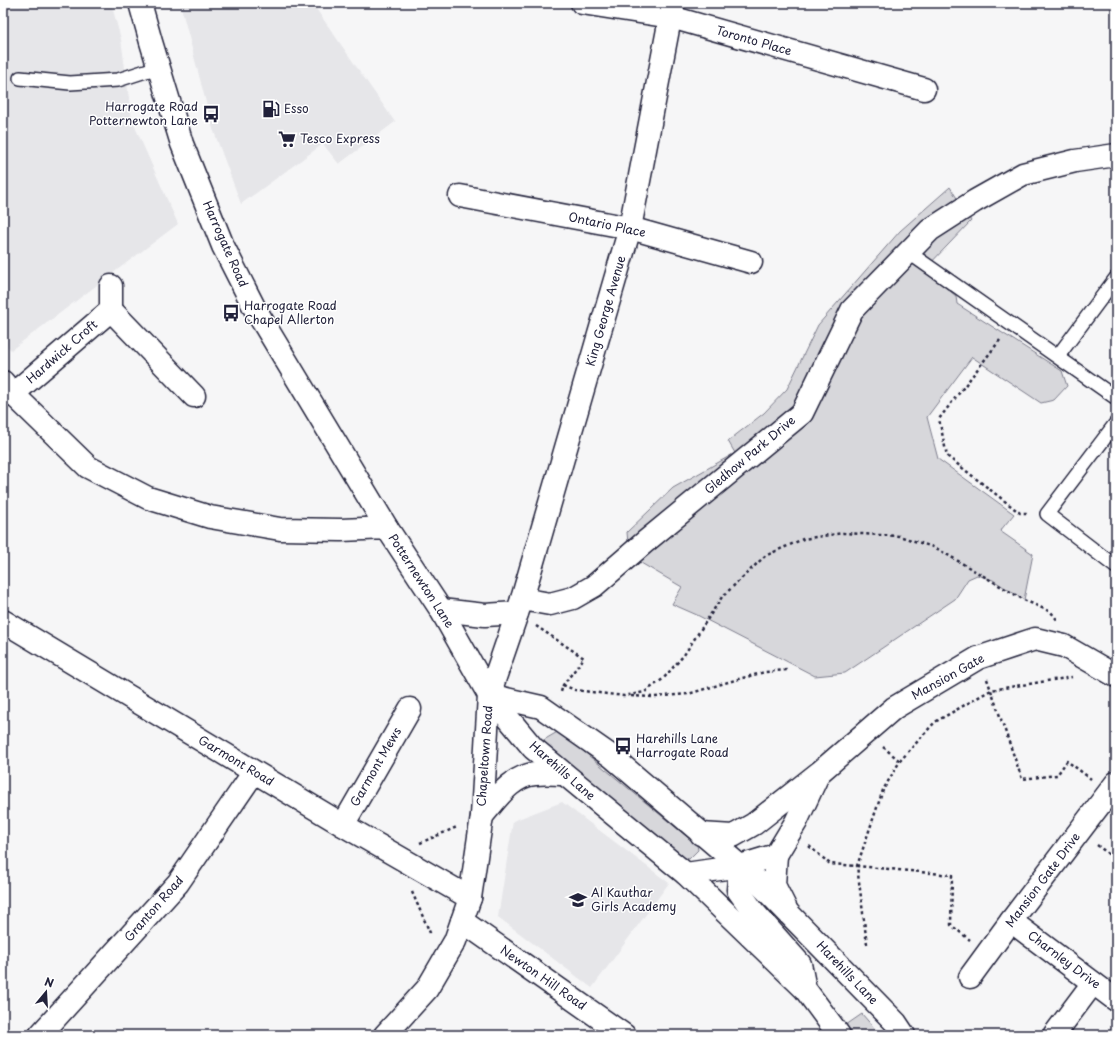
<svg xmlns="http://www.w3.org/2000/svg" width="1119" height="1038" viewBox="0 0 1119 1038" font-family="'Playpen Sans',sans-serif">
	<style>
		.built { fill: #e6e6e9 }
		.green { fill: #d7d7db; stroke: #7c7c8b }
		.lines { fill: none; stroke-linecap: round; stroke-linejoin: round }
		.service-casing { stroke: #22223b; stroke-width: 16 }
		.minor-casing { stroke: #22223b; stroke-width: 25 }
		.tertiary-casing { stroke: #22223b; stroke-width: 25 }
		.secondary-casing { stroke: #22223b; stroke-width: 25 }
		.path { stroke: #22223b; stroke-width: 2.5; stroke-dasharray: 3 3; stroke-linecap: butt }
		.service { stroke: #fff; stroke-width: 13 }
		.minor { stroke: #fff; stroke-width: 22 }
		.tertiary { stroke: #fff; stroke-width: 22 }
		.secondary { stroke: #fff; stroke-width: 22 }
		.labels { text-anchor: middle; stroke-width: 3; stroke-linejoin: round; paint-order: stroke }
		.street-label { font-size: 12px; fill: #22223b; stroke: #fff }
		.poi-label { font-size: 12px; fill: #22223b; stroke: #fff; text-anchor: start }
	</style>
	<rect width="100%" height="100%" fill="#f6f6f7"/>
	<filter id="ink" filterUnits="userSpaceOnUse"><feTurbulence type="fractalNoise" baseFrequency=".025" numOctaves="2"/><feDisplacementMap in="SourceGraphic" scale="8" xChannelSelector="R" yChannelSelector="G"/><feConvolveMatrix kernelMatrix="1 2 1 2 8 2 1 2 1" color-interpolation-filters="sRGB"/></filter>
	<g filter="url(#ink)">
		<g class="built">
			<polygon points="3,3 111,3 121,39 132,120 178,224 11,350 3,342"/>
			<polygon points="180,3 312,3 395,122 339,164 323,144 241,204 213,129"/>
			<polygon points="562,802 669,883 592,988 498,917 513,821"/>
		</g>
		<g class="green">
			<polygon points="950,187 971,221 924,270 956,296 957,304 1062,371 1067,386 1054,400 1041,403 972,357 927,417 938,459 1014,514 1000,531 1033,554 1024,600 993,580 977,575 968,579 955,599 845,673 815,676 697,615 672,604 682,587 629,556 627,532 673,488 735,453 728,441 764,413 787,389 818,325 900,231"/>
			<polygon points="559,731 697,845 698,850 689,859 682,857 542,741"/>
			<polygon points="862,1014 880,1035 854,1035 846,1025"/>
		</g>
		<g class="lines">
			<g class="service-casing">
				<g id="service">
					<polyline points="20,78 70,83 118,80 158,67"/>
					<polyline points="908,252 1116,398"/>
					<polyline points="1058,356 1116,278"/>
					<polyline points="1116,423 1047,514 1116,567"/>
				</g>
			</g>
			<g class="minor-casing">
				<g id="minor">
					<polyline points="582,3 671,17 924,89"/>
					<polyline points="460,196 630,228 751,262"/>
					<polyline points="111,310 111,286"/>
					<polyline points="13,394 111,310 194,396"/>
					<polyline points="522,599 550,604 573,598 594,586 645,542 802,413 852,310 930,230 975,201 1023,174 1075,161 1116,155"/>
					<polyline points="441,610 485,615 517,613"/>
					<polyline points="3,621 343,825 470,898"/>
					<path d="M482,816C497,799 511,776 535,774C545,773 555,774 564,774"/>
					<polyline points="343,825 410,709"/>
					<polyline points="701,834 733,836 754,824 820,772 894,708 978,658 1035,639 1064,646 1116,676"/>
					<polyline points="776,855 774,885 786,909"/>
					<polyline points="740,866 776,855 796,822 817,777"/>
					<polyline points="462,921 624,1035"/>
					<polyline points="1011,921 1116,1000"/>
					<polyline points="970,977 1011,921 1116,783"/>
					<polyline points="40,1035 178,883 254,772"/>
					<polyline points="385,1035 427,989 455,941 470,898 482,816 489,695 522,599 630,228 673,3"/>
					<polyline points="1054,1035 1093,983"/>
				</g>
			</g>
			<g class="tertiary-casing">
				<polyline id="tertiary" points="140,3 151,42 182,144 223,246 255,309 387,528"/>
			</g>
			<g class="secondary-casing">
				<g id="secondary">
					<polyline points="3,382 13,394 88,467 148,498 210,517 280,529 341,530 387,528 441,610 489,695 533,748 686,874 805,989 839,1035"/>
					<polyline points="489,695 541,707 611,756 754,878 896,1023 904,1035"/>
					<polyline points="740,866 738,890 753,911 800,964 804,984"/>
					<polyline points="686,874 740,866"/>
				</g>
			</g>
			<g class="path">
				<polyline points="1000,340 939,419 947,456 1020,513 1028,513"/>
				<polyline points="536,626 584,658 563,685 561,692"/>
				<polyline points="987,679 1022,779 1057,775 1067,761 1091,779"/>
				<polyline points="563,685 575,690 624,696 645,692 663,679 684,655 722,597 765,556 803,539 843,533 899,536 936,548 1024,600 1051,612 1058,621"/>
				<polyline points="631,696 654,697 688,694 735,680 765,672 787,670"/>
				<polyline points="883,747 900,761"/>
				<polyline points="420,843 457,827"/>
				<polyline points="1097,845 1116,860"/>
				<polyline points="809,846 830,864 857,866 952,875 951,925 970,940"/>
				<polyline points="412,892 431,935"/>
				<polyline points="867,944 857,866 883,790 900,761 935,722 991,690 1072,677"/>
			</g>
			<use href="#service" class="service"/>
			<use href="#minor" class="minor"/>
			<use href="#tertiary" class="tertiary"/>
			<use href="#secondary" class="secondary"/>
		</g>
	</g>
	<defs>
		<g id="fuel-bare" transform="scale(1.38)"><path d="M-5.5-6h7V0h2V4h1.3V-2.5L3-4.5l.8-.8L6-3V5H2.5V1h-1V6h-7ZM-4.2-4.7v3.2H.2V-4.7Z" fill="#22223b" stroke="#fff" stroke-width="2.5" paint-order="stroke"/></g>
		<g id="bus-bare" transform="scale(1.38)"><path d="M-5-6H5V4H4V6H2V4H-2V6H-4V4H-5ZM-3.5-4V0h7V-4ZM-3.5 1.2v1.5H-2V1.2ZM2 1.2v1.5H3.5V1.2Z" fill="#22223b" stroke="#fff" stroke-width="2.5" paint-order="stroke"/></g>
		<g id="supermarket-bare" transform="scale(1.38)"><path d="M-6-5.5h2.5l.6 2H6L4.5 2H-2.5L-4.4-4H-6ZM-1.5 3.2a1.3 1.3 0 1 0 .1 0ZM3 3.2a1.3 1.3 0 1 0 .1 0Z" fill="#22223b" stroke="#fff" stroke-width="2.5" paint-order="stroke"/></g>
		<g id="school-bare" transform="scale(1.38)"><path d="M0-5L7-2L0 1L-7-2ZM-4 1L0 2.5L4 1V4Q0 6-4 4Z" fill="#22223b" stroke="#fff" stroke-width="2.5" paint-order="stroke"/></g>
	</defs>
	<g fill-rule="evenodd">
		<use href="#fuel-bare" x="271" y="109"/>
		<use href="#bus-bare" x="211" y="114"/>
		<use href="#supermarket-bare" x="287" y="139"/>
		<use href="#bus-bare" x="231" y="313"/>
		<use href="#bus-bare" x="623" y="746"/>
		<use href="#school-bare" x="578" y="900"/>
	</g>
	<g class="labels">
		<g class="street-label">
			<text transform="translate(754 41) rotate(16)" y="4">Toronto Place</text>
			<text transform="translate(607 225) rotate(12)" y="4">Ontario Place</text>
			<text transform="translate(225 244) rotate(66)" y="4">Harrogate Road</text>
			<text transform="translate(606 311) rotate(-74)" y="4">King George Avenue</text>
			<text transform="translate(62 352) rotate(-41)" y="4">Hardwick Croft</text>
			<text transform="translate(750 455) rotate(-40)" y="4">Gledhow Park Drive</text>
			<text transform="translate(421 581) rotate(57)" y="4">Potternewton Lane</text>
			<text transform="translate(948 677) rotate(-29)" y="4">Mansion Gate</text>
			<text transform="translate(485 756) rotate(-86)" y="4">Chapeltown Road</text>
			<text transform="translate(236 761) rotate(31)" y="4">Garmont Road</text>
			<text transform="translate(376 767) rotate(-60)" y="4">Garmont Mews</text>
			<text transform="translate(562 771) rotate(41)" y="4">Harehills Lane</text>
			<text transform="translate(1043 880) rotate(-53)" y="4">Mansion Gate Drive</text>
			<text transform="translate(154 909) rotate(-49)" y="4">Granton Road</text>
			<text transform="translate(1064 960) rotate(37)" y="4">Charnley Drive</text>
			<text transform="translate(847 973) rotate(46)" y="4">Harehills Lane</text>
			<text transform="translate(543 978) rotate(35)" y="4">Newton Hill Road</text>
		</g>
		<g class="poi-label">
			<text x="198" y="111" text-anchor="end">Harrogate Road<tspan x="198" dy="14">Potternewton Lane</tspan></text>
			<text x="284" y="113">Esso</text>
			<text x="300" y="143">Tesco Express</text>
			<text x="244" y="310">Harrogate Road<tspan x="244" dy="14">Chapel Allerton</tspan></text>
			<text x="636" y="743">Harehills Lane<tspan x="636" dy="14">Harrogate Road</tspan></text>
			<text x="591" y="897">Al Kauthar<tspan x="591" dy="14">Girls Academy</tspan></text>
		</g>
	</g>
	<rect width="1119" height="1038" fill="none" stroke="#fff" stroke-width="16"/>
	<rect x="8" y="8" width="1103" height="1022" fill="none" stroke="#22223b" stroke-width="1.5" filter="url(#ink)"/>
	<g transform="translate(46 992) rotate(18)" stroke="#ffffff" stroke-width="3" paint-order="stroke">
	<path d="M0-3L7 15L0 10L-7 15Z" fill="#22223b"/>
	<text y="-6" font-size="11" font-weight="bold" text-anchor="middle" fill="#22223b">N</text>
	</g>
</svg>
